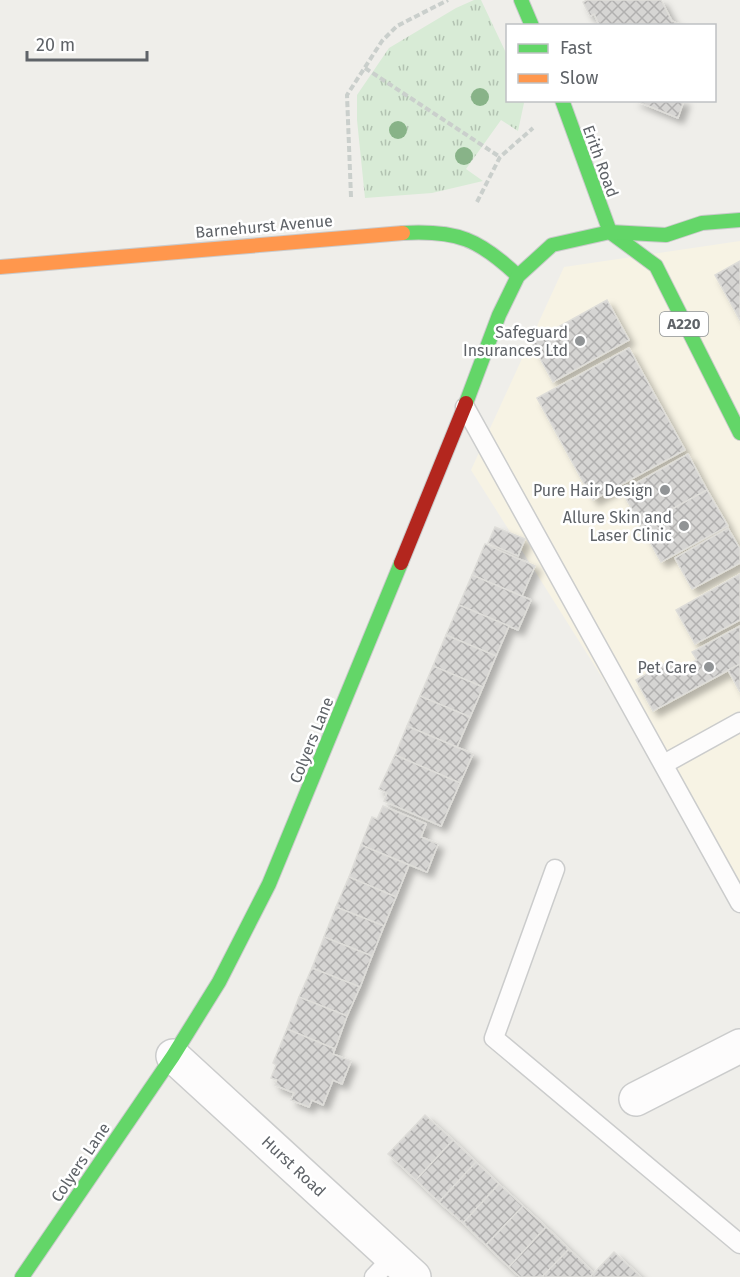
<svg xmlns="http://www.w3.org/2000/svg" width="740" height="1277" viewBox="0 0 740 1277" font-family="'Fira Sans',sans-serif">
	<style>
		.commercial { fill: #f7f3e4 }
		.grass { fill: url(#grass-tufts) }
		.building { fill: url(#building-cross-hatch); stroke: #deddd9; stroke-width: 1.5; filter: url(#shadow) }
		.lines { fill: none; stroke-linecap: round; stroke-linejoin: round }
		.lane-casing { stroke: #cbcccc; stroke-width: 21 }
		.street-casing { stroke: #cbcccc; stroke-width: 36 }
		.fast-casing { stroke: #cacacb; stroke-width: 16 }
		.slow-casing { stroke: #cacacb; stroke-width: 16 }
		.jam-casing { stroke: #cacacb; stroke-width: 16 }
		.path { stroke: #cacfcc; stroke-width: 4; stroke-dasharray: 6 3; stroke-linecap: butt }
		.lane { stroke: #fdfcfc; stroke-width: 18 }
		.street { stroke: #fdfcfc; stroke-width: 33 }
		.fast { stroke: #63d668; stroke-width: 14 }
		.slow { stroke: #ff974d; stroke-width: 14 }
		.jam { stroke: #b3261e; stroke-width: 14 }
		.tree { fill: #88b388 }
		.poi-dot { fill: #919496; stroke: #fff; stroke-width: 2 }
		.labels { text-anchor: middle; stroke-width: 5; stroke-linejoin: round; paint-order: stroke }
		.shield { fill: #fff; stroke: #8f9295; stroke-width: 1.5 }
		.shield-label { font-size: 15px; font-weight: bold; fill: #5f6368 }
		.street-label { font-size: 16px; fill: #5f6368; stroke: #fff }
		.poi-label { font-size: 16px; fill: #5f6368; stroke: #fff; text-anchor: end }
	</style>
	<defs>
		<pattern id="grass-tufts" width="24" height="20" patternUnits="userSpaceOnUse" patternTransform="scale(1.5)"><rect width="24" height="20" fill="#d8ebd6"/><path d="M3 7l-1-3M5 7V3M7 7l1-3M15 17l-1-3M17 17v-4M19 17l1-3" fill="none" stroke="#b2c2b1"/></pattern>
		<pattern id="building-cross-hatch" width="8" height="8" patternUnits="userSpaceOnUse" patternTransform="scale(1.5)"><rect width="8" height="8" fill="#d6d5d3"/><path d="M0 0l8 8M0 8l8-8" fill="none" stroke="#b1b0af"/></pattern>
		<filter id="shadow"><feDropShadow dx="5.5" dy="5.5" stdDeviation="3" flood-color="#0004"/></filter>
	</defs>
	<rect width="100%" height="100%" fill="#efeeea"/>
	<polygon class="commercial" points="740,241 740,896 471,470 564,267"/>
	<polygon class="grass" points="474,0 481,0 507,55 508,100 523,101 524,103 518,131 501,120 466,169 483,181 432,193 365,198 357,120 357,95 389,48 456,8"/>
	<g class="building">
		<polygon points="587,0 661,0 672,21 683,26 600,26 594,14 590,16 583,2"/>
		<polygon points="634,100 684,100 678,118"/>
		<polygon points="740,261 740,320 715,275"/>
		<polygon points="607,300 629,340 553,382 531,342"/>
		<polygon points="629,348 685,450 593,500 537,398"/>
		<polygon points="688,454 707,490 641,526 622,491"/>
		<polygon points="707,490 728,526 661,562 641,526"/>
		<polygon points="495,527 525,539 518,556 488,543"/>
		<polygon points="728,528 740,549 740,563 692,589 675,558"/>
		<polygon points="485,544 535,566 522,596 472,575"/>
		<polygon points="740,574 740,620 695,644 676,610"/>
		<polygon points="472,575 531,600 518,630 459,605"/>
		<polygon points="459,605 509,626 496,656 446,635"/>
		<polygon points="740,626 740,664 653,711 636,680 671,660 678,671 697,660 692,652"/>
		<polygon points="446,635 496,656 483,687 433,666"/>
		<polygon points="740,664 740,692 728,670"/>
		<polygon points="433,666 483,687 470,717 420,696"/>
		<polygon points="420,696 470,717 457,747 407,726"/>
		<polygon points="407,726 473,754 460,783 395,755"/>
		<polygon points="395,755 460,783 441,826 384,801 387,793 379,789"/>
		<polygon points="383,806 426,824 421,837 438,844 427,872 361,845 372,817 377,819"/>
		<polygon points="361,845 409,865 396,897 349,877"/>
		<polygon points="349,877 396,897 384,926 336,907"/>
		<polygon points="336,907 384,926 372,956 324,937"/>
		<polygon points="324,937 372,956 360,987 312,968"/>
		<polygon points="312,968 360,987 347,1016 299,997"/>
		<polygon points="299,997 347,1016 335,1049 287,1029"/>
		<polygon points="287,1029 335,1049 333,1054 351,1061 342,1084 333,1080 323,1105 312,1100 309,1107 291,1100 294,1093 275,1085 277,1080 271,1078 276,1065 273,1063"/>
		<polygon points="425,1115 453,1140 416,1180 388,1154"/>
		<polygon points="453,1140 476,1162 439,1202 416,1180"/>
		<polygon points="476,1162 499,1184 463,1223 439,1202"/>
		<polygon points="499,1184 523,1206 486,1245 463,1223"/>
		<polygon points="523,1206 546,1227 509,1267 486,1245"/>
		<polygon points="546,1227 569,1249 542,1277 520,1277 509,1267"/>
		<polygon points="569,1249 594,1273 590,1277 542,1277"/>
		<polygon points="614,1252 641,1277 590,1277"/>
	</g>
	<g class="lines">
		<g class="lane-casing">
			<g id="lane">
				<polyline points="465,407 740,903"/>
				<polyline points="664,764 740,722"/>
				<polyline points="555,869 494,1038 740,1244"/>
				<polyline points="374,1277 393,1257"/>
			</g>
		</g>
		<g class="street-casing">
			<g id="street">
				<polyline points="173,1056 414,1277"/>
				<polyline points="636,1099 740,1046"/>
			</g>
		</g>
		<g class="fast-casing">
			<g id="fast">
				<polyline points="521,0 532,26"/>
				<polyline points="562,100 610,232 656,266 740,433"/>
				<path d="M403,233C457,230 479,239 518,276"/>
				<polyline points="466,403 499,315 518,276 552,245 610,232 666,235 702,223 740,220"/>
				<polyline points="22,1277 173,1056 219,982 269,884 401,563"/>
			</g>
		</g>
		<g class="slow-casing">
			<polyline id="slow" points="0,267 403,233"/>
		</g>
		<g class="jam-casing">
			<polyline id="jam" points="401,563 466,403"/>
		</g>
		<g class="path">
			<polyline points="365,68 500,157"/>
			<polyline points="351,197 347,95 382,41 397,26 448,0"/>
			<polyline points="477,202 500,157 533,128"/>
		</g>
		<use href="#lane" class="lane"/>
		<use href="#street" class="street"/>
		<use href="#fast" class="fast"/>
		<use href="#slow" class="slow"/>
		<use href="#jam" class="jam"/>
	</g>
	<g class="tree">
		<circle cx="480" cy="97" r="9"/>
		<circle cx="398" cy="130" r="9"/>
		<circle cx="464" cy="156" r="9"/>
	</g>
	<g class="poi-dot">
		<circle cx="580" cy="341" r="6"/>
		<circle cx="665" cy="490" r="6"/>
		<circle cx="684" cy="526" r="6"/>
		<circle cx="709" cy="667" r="6"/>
	</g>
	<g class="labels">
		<rect class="shield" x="660" y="312" width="48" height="24" rx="4.5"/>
		<g class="shield-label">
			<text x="684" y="329">A220</text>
		</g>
		<g class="street-label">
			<text transform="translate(601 161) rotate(70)" y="6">Erith Road</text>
			<text transform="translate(264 226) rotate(-5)" y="6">Barnehurst Avenue</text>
			<text transform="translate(311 740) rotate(-68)" y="6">Colyers Lane</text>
			<text transform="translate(80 1162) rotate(-56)" y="6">Colyers Lane</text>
			<text transform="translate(294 1166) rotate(43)" y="6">Hurst Road</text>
		</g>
		<g class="poi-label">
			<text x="568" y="338">Safeguard<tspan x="568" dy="18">Insurances Ltd</tspan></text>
			<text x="653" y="496">Pure Hair Design</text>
			<text x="672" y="523">Allure Skin and<tspan x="672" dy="18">Laser Clinic</tspan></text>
			<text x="697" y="673">Pet Care</text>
		</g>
	</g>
	<rect x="506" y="24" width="210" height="78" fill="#ffffff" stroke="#bfc1c3" stroke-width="1.5"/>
	<rect x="518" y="44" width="30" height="9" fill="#63d668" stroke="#bfc1c3" stroke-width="1.5"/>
	<text x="560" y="54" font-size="18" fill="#5f6368">Fast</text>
	<rect x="518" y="74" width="30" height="9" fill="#ff974d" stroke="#bfc1c3" stroke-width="1.5"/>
	<text x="560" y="84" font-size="18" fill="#5f6368">Slow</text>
	<path d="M27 51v9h120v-9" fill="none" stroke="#5f6368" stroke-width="3"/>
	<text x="36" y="51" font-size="18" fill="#5f6368" stroke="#ffffff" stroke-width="4.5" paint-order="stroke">20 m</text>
</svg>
